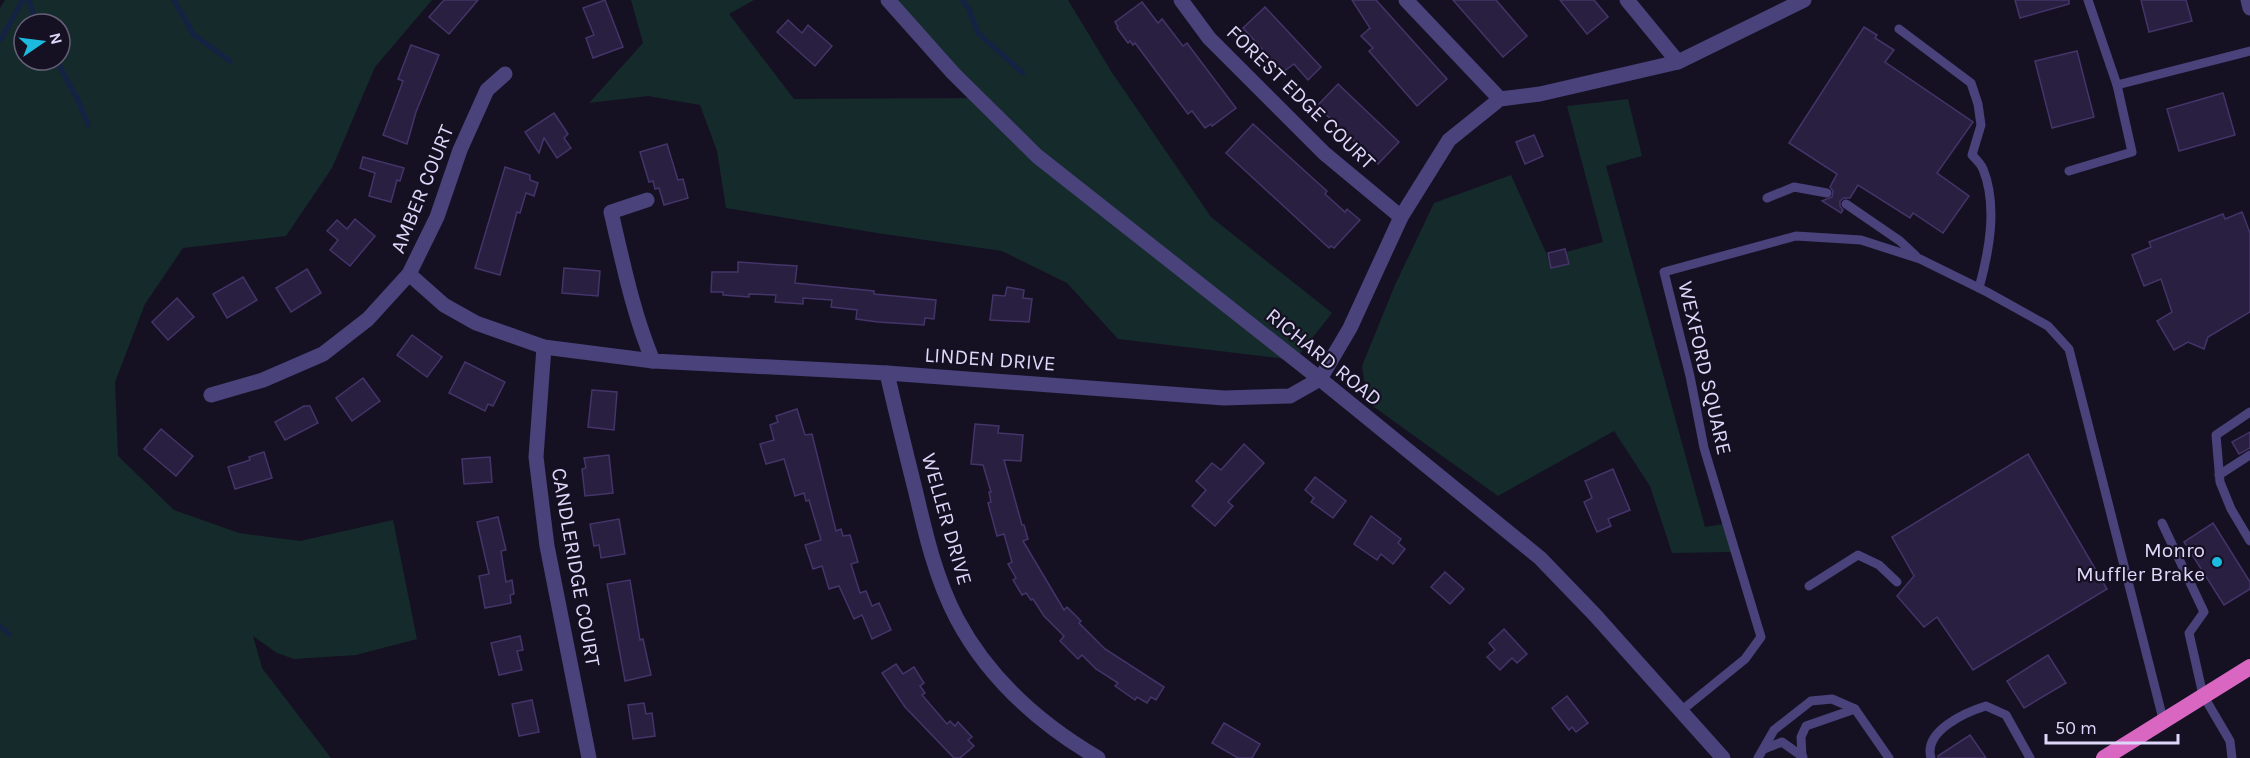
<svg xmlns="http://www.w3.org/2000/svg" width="2250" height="758" viewBox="0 0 2250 758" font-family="Karla,sans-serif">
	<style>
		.green { fill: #152a2b; fill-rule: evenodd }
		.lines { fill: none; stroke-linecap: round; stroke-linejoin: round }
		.stream { stroke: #142243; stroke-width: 5 }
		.building { fill: #291f40; stroke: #443469; stroke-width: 1.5 }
		.service { stroke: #49427b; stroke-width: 9 }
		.minor { stroke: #49427b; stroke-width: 15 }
		.tertiary { stroke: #49427b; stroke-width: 15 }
		.trunk { stroke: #d967c2; stroke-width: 16 }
		.poi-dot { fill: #1dbae0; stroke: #151122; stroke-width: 2 }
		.labels { text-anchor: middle; stroke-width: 4.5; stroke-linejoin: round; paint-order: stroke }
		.street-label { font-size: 21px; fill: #ded7fa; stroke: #151122 }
		.poi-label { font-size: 21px; fill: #ded7fa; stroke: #151122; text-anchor: end }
	</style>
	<rect width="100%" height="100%" fill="#151122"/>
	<g class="green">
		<path d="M5,0H432L375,67L332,168L286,236L183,248L145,304L115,382L118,456L174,510L239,533L300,541L393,520L417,639L356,655L294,659L277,653L253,636L262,668L331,758H0V8ZM24,24H60V60H24Z"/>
		<polygon points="631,0 754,0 729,14 794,99 978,98 888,0 1068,0 1111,71 1211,217 1332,313 1295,360 1118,339 1067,283 1002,251 877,233 726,208 717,151 700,105 648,96 589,103 643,43"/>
		<polygon points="1628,99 1642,156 1606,166 1705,527 1723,524 1732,552 1672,553 1650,486 1614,431 1498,496 1374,407 1365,387 1362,366 1395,285 1434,203 1511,175 1548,257 1603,242 1567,106"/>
	</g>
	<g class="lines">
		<g class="stream">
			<polyline points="29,0 36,24"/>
			<polyline points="174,0 194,35 230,61"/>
			<polyline points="962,0 969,9 978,33 1023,73"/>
			<polyline points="0,40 23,0"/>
			<polyline points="56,60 78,100 88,125"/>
			<polyline points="0,626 9,634"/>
		</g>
	</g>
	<g class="building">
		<polygon points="444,0 478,0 449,34 429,17"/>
		<polygon points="605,0 623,47 593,58 586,38 594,35 583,8"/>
		<polygon points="1352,0 1376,0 1447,79 1417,106 1369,51 1373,48 1361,36 1370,28"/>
		<polygon points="1453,0 1496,0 1527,36 1503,57"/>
		<polygon points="1560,0 1594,0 1608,17 1587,34"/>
		<polygon points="2015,0 2069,0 2069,4 2020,18"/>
		<polygon points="2141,0 2186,0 2192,21 2149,32"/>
		<polygon points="1142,2 1158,23 1162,19 1183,46 1187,43 1236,108 1212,126 1211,124 1205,128 1192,111 1188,114 1135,43 1133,45 1130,41 1128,43 1117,28 1118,27 1115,22"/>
		<polygon points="1265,7 1321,67 1308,80 1294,64 1283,72 1243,28"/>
		<polygon points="788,20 802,33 808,25 832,46 815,66 777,32"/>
		<polygon points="1864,27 1877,35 1875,38 1894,50 1885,62 1973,122 1937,173 1969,196 1943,233 1913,213 1910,218 1858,185 1850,198 1844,198 1840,201 1840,206 1843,210 1841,213 1822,201 1832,197 1833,191 1830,187 1837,174 1789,143"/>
		<polygon points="411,45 439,55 416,112 407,144 383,135 403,81 398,79"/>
		<polygon points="2077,51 2094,117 2052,128 2035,61"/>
		<polygon points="1338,84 1399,142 1378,164 1317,106"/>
		<polygon points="2223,93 2235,135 2179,151 2167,109"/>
		<polygon points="554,113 568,134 564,138 571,148 557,158 544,138 539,153 525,132"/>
		<polygon points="1253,124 1327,191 1325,194 1345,212 1347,209 1360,220 1334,248 1331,246 1329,248 1226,153"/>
		<polygon points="1534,135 1543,156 1525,164 1516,142"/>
		<polygon points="667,144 678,180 683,179 688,198 664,205 659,188 655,189 653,181 649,182 640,152"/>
		<polygon points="363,157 404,168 400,181 397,180 391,202 369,196 375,173 360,168"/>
		<polygon points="505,167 530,175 530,180 538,183 534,196 526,193 520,213 517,212 500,275 475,268"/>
		<polygon points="2242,212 2250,233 2250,312 2208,337 2204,349 2188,342 2174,350 2157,321 2172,312 2161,279 2144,286 2132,255 2151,247 2149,242 2223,214 2225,219"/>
		<polygon points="355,219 375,236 350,266 330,250 338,240 327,231 337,220 347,229"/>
		<polygon points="1565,249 1569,264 1551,268 1548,253"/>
		<polygon points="738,262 797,266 795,283 874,291 874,294 936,300 934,319 925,318 924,325 878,322 856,319 857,310 831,307 832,300 803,298 803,304 775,302 776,295 749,294 749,297 723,295 723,292 711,292 712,272 738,272"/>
		<polygon points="564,268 600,271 598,296 562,293"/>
		<polygon points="307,269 321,293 291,312 276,288"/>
		<polygon points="243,277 257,300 227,318 213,294"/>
		<polygon points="1007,287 1024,290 1023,298 1032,299 1029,322 990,320 993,295 1005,296"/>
		<polygon points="177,298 194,317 168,340 152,322"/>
		<polygon points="412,335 442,357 427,377 397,355"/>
		<polygon points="465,362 505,382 493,406 488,404 485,411 449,393"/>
		<polygon points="363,378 380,401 352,421 336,398"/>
		<polygon points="592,390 617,392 614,430 588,427"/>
		<polygon points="304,406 310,406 318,423 285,440 275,422"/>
		<polygon points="797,409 805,435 812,434 836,531 841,529 843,536 850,535 858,562 851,564 860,593 866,591 872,606 879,603 891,630 872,639 862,615 854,619 839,586 829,589 822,566 813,569 805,545 821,540 809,500 806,501 804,493 795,496 784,459 766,464 760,444 774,440 770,425 778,422 776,416"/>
		<polygon points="975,424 999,426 998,433 1023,435 1021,461 1004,460 1022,525 1024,525 1028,539 1023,541 1064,610 1067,607 1081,621 1079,623 1105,649 1164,687 1156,700 1151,697 1147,703 1137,697 1135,700 1115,686 1118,683 1096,669 1082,655 1078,659 1060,641 1064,636 1044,616 1033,599 1031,600 1026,593 1022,595 1013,580 1016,578 1008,564 1012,562 1004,534 997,536 988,503 991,502 989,492 991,492 983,465 971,464"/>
		<polygon points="161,429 193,456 176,476 144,449"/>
		<polygon points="2250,432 2250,448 2239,454 2232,442"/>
		<polygon points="1244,444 1264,463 1228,502 1233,506 1215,526 1192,506 1206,490 1196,481 1212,463 1221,470"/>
		<polygon points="264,452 272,478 235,489 228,467 250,460 249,457"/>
		<polygon points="2028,454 2107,589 1973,670 1937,617 1924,627 1897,596 1914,576 1892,537"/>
		<polygon points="609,455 613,493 585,496 582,469 586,468 584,458"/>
		<polygon points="490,457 492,482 464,484 462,459"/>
		<polygon points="1613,469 1630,510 1608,519 1611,526 1597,532 1584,502 1592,498 1585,481"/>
		<polygon points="1315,477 1346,501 1333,518 1311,502 1314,498 1305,490"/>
		<polygon points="1371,516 1401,539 1398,543 1405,549 1393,564 1381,554 1377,560 1354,544"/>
		<polygon points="498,517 506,550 501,551 506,582 512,580 514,594 510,595 511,603 485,608 479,576 489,574 477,522"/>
		<polygon points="619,519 625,554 601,558 599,545 594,546 590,524"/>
		<polygon points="2213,523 2250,582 2250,589 2224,605 2184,542"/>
		<polygon points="1445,572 1464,589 1450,604 1431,587"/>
		<polygon points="630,580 640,640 643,639 651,675 625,681 607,584"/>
		<polygon points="1504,629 1527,654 1517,663 1512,658 1500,670 1487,657 1495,650 1489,643"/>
		<polygon points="520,636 523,650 517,651 522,670 499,675 491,643"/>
		<polygon points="2048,655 2066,683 2024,708 2007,681"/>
		<polygon points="896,664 903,674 914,667 924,683 920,686 925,693 922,695 947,724 950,721 955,726 958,722 972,737 968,740 974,746 960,758 954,758 905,707 882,673"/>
		<polygon points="1567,696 1588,723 1576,732 1572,727 1569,730 1552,708"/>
		<polygon points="532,700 539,732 519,736 512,704"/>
		<polygon points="644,703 646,714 652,713 655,736 633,739 628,705"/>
		<polygon points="1224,723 1260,744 1252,758 1238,758 1212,743"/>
		<polygon points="1970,735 1986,758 1938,758 1938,756"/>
	</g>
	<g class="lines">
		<g class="service">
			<path d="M1899,29L1971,83L1978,104L1981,125L1972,155C1976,159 1981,164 1983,169C1998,206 1989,252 1979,288"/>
			<polyline points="2117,85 2250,51"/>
			<polyline points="2069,171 2132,152 2117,85 2088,0"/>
			<polyline points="1767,198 1794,187 1827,193"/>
			<polyline points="1846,204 1900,241 1916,256"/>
			<polyline points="2250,412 2216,435 2220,482 2231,509 2250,541"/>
			<polyline points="2219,475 2250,455"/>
			<polyline points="2162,523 2204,612 2189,633 2203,695 2230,741 2232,758"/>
			<polyline points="1809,586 1858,555 1879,565 1897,582"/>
			<polyline points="1681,711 1745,659 1761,637 1704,448 1690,376 1664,272 1796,236 1861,240 1920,259 1987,292 2048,326 2069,349 2163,719"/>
			<polyline points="1764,749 1782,742 1803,757"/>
			<polyline points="1802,756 1801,737 1806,726 1855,709"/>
			<polyline points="1758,758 1774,730 1811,701 1832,699 1855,709 1889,758"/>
			<path d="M1931,758C1923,731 1966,712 1986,706L2006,715L2030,758"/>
		</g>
		<g class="minor">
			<polyline points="1181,0 1209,38 1324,153 1401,217"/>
			<polyline points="1406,0 1500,99"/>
			<polyline points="1627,0 1678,62"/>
			<polyline points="2248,0 2250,8"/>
			<path d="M647,200L611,212C623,263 633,313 653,361L887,373L1224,398L1290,396L1320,379L1350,328L1401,217L1449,140L1500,99L1540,94L1678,62L1804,0"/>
			<polyline points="409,274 444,305 476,323 544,347 653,361"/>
			<polyline points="544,347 536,457 547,546 589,758"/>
			<path d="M887,373C896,413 906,453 916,493C926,536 936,579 957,619C989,679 1040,724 1098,758"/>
			<polyline points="211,395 263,380 323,354 368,319 409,274 437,217 460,150 487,90 505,74"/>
		</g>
		<polyline class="tertiary" points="888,0 953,73 1037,156 1320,379 1540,558 1595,615 1723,758"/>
		<polyline class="trunk" points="2104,758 2250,667"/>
	</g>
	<circle class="poi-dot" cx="2217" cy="562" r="6"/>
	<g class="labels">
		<g class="street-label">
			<text transform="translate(1301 97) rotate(44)" y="7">FOREST EDGE COURT</text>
			<text transform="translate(422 189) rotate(-68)" y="7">AMBER COURT</text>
			<text transform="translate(1324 357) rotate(39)" y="7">RICHARD ROAD</text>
			<text transform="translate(990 359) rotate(4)" y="7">LINDEN DRIVE</text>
			<text transform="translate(1705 368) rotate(77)" y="7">WEXFORD SQUARE</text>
			<text transform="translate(947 519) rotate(74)" y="7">WELLER DRIVE</text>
			<text transform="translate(576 567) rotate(80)" y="7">CANDLERIDGE COURT</text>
		</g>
		<g class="poi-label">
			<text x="2205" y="557">Monro<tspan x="2205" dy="24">Muffler Brake</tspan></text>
		</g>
	</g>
	<g transform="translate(42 42) rotate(76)"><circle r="28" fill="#151122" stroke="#656078" stroke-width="1.5"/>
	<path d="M0-4.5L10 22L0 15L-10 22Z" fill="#1dbae0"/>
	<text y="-9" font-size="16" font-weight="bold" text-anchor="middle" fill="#ded7fa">N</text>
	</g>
	<path d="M2046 734v9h132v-9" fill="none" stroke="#ded7fa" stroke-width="3"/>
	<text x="2055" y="734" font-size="18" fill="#ded7fa" stroke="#151122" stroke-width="4.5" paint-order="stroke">50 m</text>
</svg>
